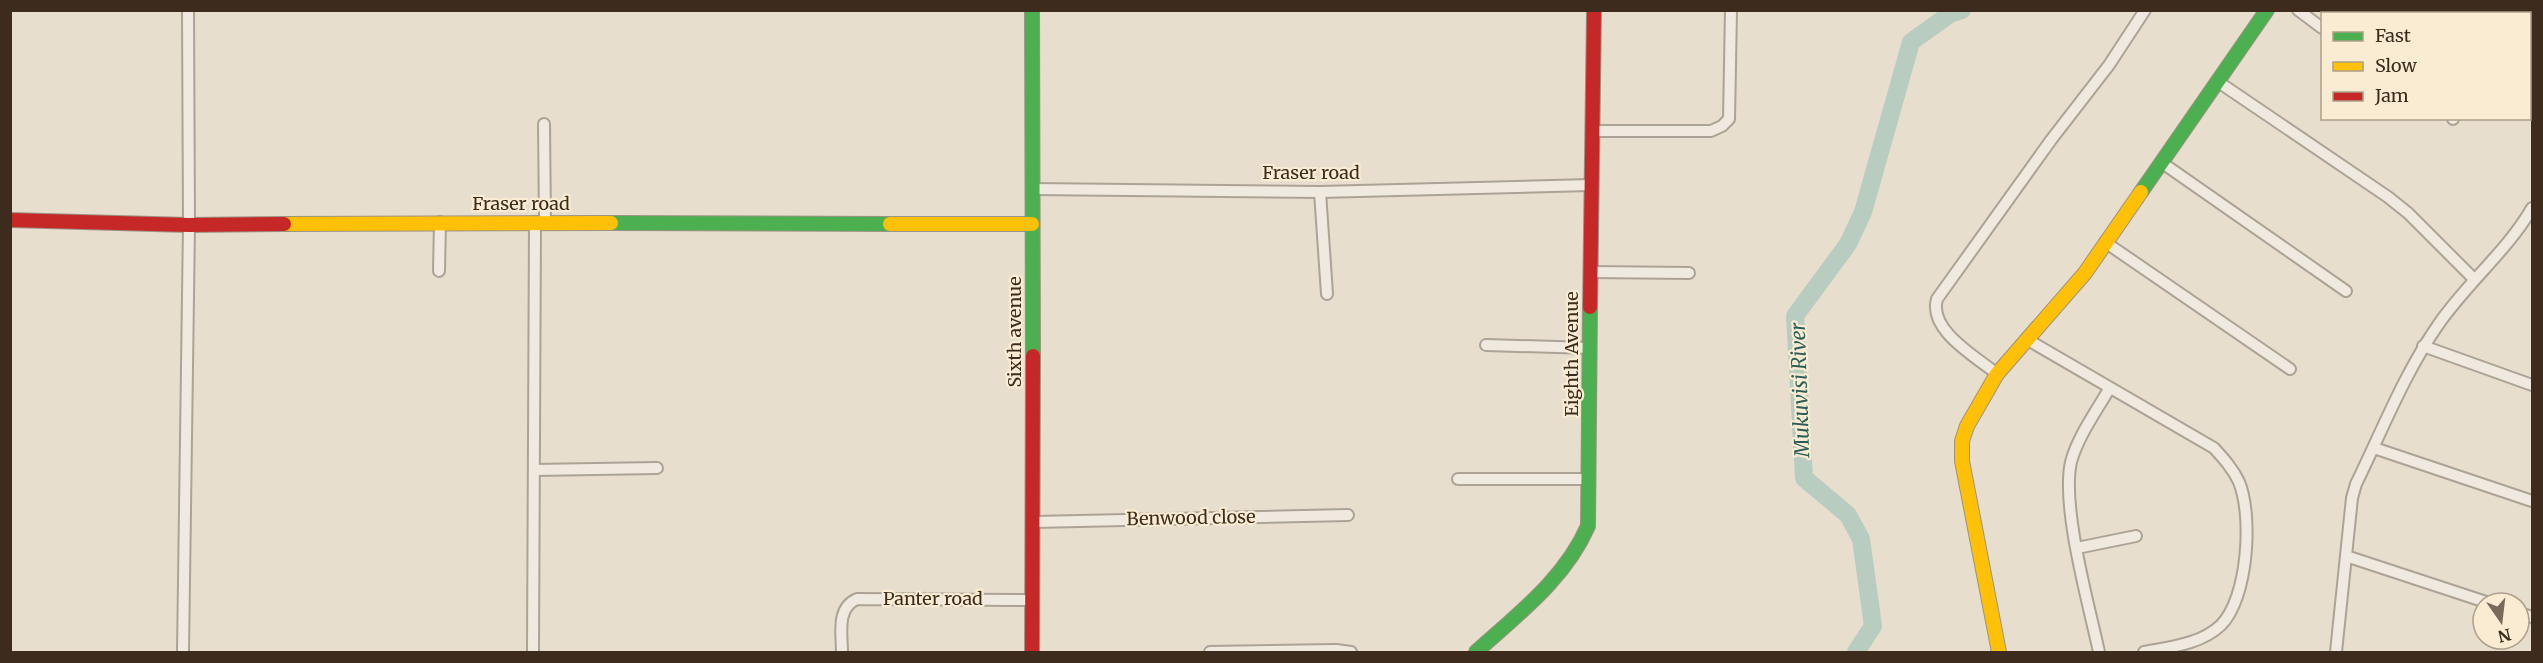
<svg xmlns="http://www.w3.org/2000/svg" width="2543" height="663" viewBox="0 0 2543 663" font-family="Merriweather,serif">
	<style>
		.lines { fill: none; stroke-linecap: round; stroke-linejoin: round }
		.river { stroke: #b9ccc0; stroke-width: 18 }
		.street-casing { stroke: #aca396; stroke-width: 14 }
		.fast-casing { stroke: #9c9286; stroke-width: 16 }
		.slow-casing { stroke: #9c9286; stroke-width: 16 }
		.jam-casing { stroke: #9c9286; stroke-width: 16 }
		.street { stroke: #efe9df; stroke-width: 10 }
		.fast { stroke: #4caf50; stroke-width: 14 }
		.slow { stroke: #ffc107; stroke-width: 14 }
		.jam { stroke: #c62828; stroke-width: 14 }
		.labels { text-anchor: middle; stroke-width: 4.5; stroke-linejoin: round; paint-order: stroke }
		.street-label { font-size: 18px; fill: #3d2b1d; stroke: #f9ecd3 }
		.water-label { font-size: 20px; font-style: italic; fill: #2b5e58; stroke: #f9ecd3 }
	</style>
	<rect width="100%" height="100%" fill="#e7decd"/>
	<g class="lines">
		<polyline class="river" points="1856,652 1873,626 1861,539 1848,515 1804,478 1795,316 1848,244 1863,212 1911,42 1950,14 1962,10"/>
		<g class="street-casing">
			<g id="street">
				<polyline points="2298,10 2322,28"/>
				<polyline points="2463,10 2467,14"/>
				<polyline points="2217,81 2388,197 2408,213 2474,279"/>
				<polyline points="2453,118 2453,119"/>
				<polyline points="544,124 545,222"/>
				<polyline points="1593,131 1711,131 1722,126 1729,119 1731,10"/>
				<polyline points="2161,162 2346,291"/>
				<polyline points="1032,189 1320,192 1590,185"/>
				<polyline points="1320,192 1327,294"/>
				<polyline points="2105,242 2290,369"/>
				<polyline points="439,271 440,222"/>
				<polyline points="1590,272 1689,273"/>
				<path d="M2028,340L2214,448C2224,459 2233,469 2239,482C2253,516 2248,598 2221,625C2201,644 2171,647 2144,652"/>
				<polyline points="1486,345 1590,348"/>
				<polyline points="2423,346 2532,385"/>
				<path d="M1997,374C1975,356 1928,330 1937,299L2051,140L2109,65L2145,10"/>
				<polyline points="2374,448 2532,501"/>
				<polyline points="534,470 657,468"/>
				<polyline points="1458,479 1588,479"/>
				<polyline points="1034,522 1348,515"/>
				<polyline points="2077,548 2136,536"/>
				<polyline points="2346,556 2489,603"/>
				<polyline points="2519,613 2532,617"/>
				<polyline points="183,652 189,225 188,10"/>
				<polyline points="533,652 535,222"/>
				<path d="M842,652C842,634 836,608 857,599L1033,600"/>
				<polyline points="1210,652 1336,650 1351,652"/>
				<path d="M2099,652C2089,605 2061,507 2071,462C2078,436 2096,412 2109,389"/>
				<path d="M2336,652L2352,498L2356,484C2382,431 2404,374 2438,325C2466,284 2508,250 2532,208"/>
			</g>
		</g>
		<g class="fast-casing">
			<g id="fast">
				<polyline points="1032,10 1033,356"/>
				<polyline points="2141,192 2267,10"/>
				<polyline points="611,223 890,224"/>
				<path d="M1476,652C1518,614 1565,579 1588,526L1590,307"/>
			</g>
		</g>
		<g class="slow-casing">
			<g id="slow">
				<polyline points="284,224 611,223"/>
				<polyline points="890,224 1032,224"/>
				<polyline points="1999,652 1962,461 1962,441 1967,426 1997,374 2085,273 2141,192"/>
			</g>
		</g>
		<g class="jam-casing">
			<g id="jam">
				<polyline points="10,220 189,225 284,224"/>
				<polyline points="1590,307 1594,10"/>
				<polyline points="1032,652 1033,356"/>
			</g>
		</g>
		<use href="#street" class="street"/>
		<use href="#fast" class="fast"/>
		<use href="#slow" class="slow"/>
		<use href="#jam" class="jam"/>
	</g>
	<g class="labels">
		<g class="street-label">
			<text x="1311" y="179">Fraser road</text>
			<text x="521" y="210">Fraser road</text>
			<text transform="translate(1015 332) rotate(-90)" y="6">Sixth avenue</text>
			<text transform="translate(1572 354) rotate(-90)" y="6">Eighth Avenue</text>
			<text transform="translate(1191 518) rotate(-1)" y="6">Benwood close</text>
			<text x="933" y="605">Panter road</text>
		</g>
		<g class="water-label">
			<text transform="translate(1800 390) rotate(-92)" y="7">Mukuvisi River</text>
		</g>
	</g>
	<rect width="2543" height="663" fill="none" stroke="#3d2b1d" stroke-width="24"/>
	<rect x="2321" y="12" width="210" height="108" fill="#f9ecd3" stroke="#ae9f8a" stroke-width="1.5"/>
	<rect x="2333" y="32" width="30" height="9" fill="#4caf50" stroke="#ae9f8a" stroke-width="1.5"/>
	<text x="2375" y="42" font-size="18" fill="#3d2b1d">Fast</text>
	<rect x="2333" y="62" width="30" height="9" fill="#ffc107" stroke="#ae9f8a" stroke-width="1.5"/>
	<text x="2375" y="72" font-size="18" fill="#3d2b1d">Slow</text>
	<rect x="2333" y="92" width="30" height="9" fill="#c62828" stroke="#ae9f8a" stroke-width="1.5"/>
	<text x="2375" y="102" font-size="18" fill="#3d2b1d">Jam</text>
	<g transform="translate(2501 621) rotate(166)"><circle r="28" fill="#f9ecd3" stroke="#ae9f8a" stroke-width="1.5"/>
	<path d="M0-4.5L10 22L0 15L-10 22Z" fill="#786a5b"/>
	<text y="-9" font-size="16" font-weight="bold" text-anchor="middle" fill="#3d2b1d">N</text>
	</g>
</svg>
